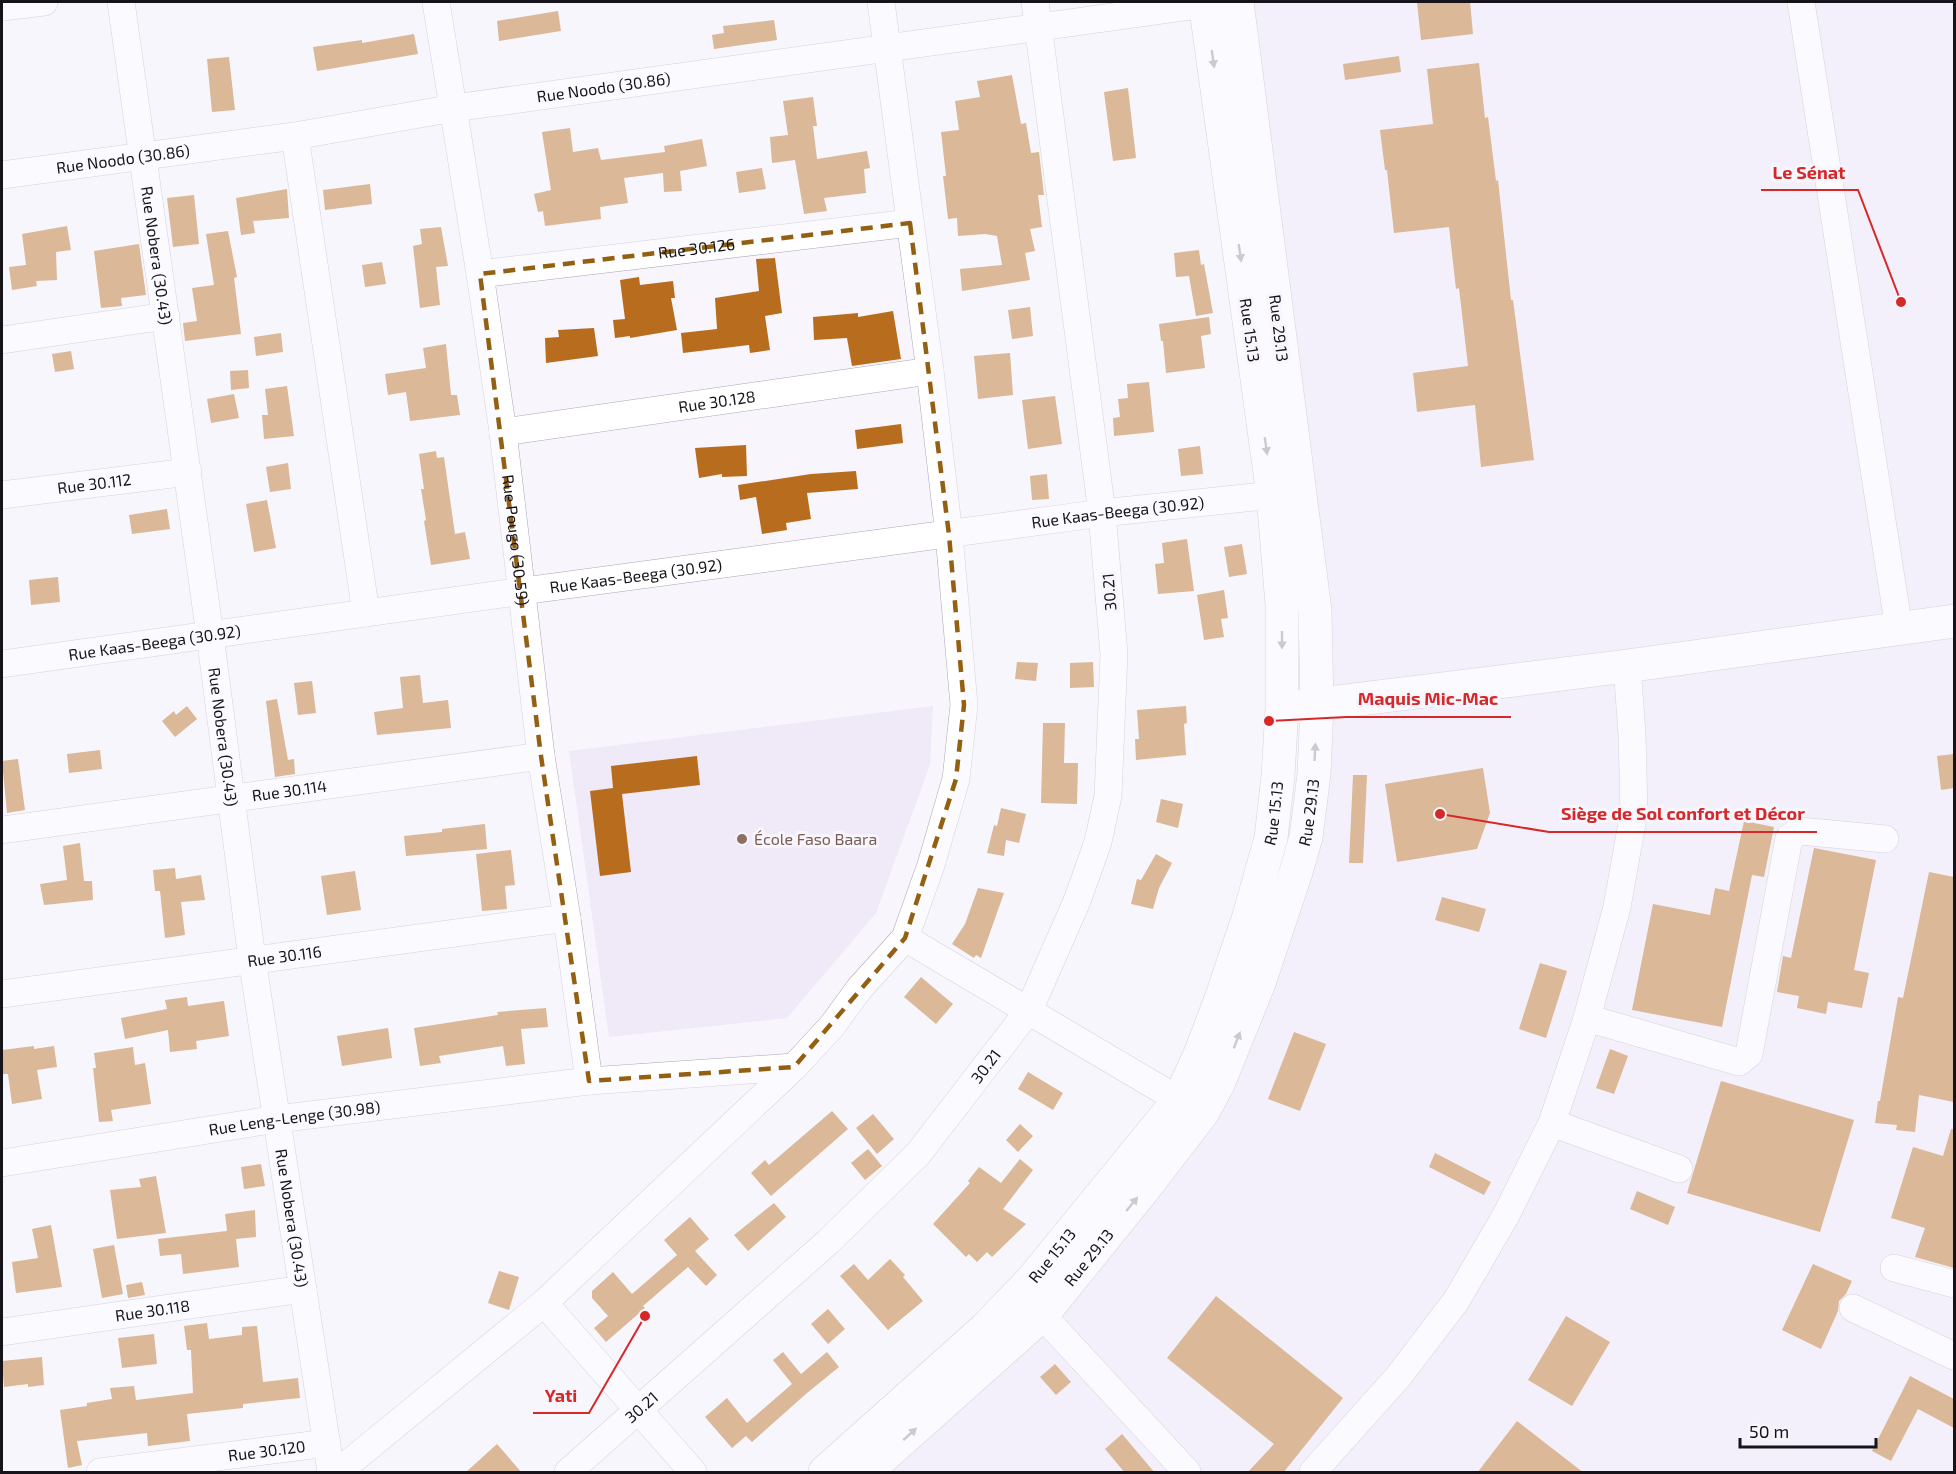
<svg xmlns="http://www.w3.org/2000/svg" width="1956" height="1474" viewBox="0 0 1956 1474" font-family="'Exo 2',sans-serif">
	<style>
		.built { fill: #efe9f8 }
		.building { fill: #b76d1d }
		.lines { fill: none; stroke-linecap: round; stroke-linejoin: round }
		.minor-casing { stroke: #ada6b8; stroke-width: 28 }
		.major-casing { stroke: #ada6b8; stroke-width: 34 }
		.minor { stroke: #fff; stroke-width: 27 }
		.major { stroke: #fff; stroke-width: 33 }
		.oneway { fill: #969598 }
		.marked { fill: none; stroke: #936012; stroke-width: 4.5; stroke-dasharray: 12 8; stroke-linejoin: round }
		.education-dot { fill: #8d6e63; stroke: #f8f5fd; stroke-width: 2 }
		.labels { text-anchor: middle; stroke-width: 6; stroke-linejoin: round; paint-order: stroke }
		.street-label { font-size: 16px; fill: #16141a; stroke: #f8f5fd }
		.education-label { font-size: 16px; fill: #785e54; stroke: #f8f5fd; text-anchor: start }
		.leader { fill: none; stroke: #d62828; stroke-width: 2 }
		.callout-dot { fill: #d62828; stroke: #f8f5fd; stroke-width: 2 }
		.callout-label { font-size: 18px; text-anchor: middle; font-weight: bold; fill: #d62828; stroke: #f8f5fd; stroke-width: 6; stroke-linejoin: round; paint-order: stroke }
	</style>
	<rect width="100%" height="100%" fill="#f8f5fd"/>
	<g class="built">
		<polygon points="1234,2 1954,2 1954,1472 866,1472 1042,1315 1306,837 1317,706"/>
		<polygon points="933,706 930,765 876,913 787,1018 609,1037 569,751"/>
	</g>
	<g class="building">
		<polygon points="1417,2 1470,2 1473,34 1421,40"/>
		<polygon points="558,11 561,31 499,41 497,21"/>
		<polygon points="774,20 777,40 714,49 712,35 724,33 723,26"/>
		<polygon points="414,34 418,54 317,71 313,47 362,40 362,43"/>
		<polygon points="1399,56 1401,72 1345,80 1343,64"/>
		<polygon points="229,57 235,110 212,112 207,59"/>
		<polygon points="1479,63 1485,118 1488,117 1496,181 1498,180 1511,300 1513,300 1534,460 1481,467 1475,405 1417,412 1413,373 1468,366 1459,288 1456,289 1449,227 1394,233 1387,170 1385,170 1380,130 1433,124 1427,69"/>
		<polygon points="1012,75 1021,124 1026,123 1031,153 1039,152 1044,195 1038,195 1042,227 1030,229 1035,251 1025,253 1030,280 962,291 960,269 1002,265 997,236 985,234 958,236 957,218 948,219 943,176 946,176 941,132 959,130 955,101 980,97 977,81"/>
		<polygon points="1128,88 1136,158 1113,161 1104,92"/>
		<polygon points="813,97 817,126 813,126 817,159 867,151 870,168 864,169 866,193 824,198 827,211 804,214 795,160 772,163 770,137 788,135 783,101"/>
		<polygon points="570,128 573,152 598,148 601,160 665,152 664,146 702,139 707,166 680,171 682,191 664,192 663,173 624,178 628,203 600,207 601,219 545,226 543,211 538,212 534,194 551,190 542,132"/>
		<polygon points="762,168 766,189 739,193 736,172"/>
		<polygon points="370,184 372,204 325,210 323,190"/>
		<polygon points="287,189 289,218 253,221 255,233 241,235 236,198"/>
		<polygon points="194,195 199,244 173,247 167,198"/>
		<polygon points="67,226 71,250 56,252 57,280 36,281 37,286 12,290 9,267 26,265 22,234"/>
		<polygon points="441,227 448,266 436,267 440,305 420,308 413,246 422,244 420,229"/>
		<polygon points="228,231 237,277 234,278 241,334 185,341 183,323 197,321 192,288 214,285 206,234"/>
		<polygon points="139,244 146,295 121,298 122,306 101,308 94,251"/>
		<polygon points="1199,250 1201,265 1204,264 1213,313 1196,316 1189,276 1176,277 1174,253"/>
		<polygon points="775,258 782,313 765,316 770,350 750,353 749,345 683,353 681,333 717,329 715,298 759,291 756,259"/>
		<polygon points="382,262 386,284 365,287 362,265"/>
		<polygon points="639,277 640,285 673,281 675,298 671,298 677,330 630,338 630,336 615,338 613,320 625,319 620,280"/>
		<polygon points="1030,307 1033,336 1012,339 1008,310"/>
		<polygon points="893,311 901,359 852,366 847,338 814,340 813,317 858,313 858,317"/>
		<polygon points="1209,317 1211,334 1201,336 1205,368 1166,373 1163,341 1161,341 1159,324"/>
		<polygon points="594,328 598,356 546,363 545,338 559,337 558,330"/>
		<polygon points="281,333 283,352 256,356 254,337"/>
		<polygon points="446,344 451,395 457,395 460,415 410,421 406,392 388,395 385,374 426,368 423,348"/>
		<polygon points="71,351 74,369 55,372 52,354"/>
		<polygon points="1010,353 1013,395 978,399 974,356"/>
		<polygon points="248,370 249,388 231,390 230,371"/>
		<polygon points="1149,382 1154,432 1114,436 1113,418 1120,417 1118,399 1128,398 1127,384"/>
		<polygon points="287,386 294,436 264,439 262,415 268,415 265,389"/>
		<polygon points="234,394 239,418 211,423 207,399"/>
		<polygon points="1055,396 1062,444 1028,449 1022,400"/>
		<polygon points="901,424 903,443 857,449 855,430"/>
		<polygon points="746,445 747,476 722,477 722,474 699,478 695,448"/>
		<polygon points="1200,446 1203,474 1181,476 1178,449"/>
		<polygon points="436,451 437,458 444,457 455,534 465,532 470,559 431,565 424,521 426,520 421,489 424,489 419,454"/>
		<polygon points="288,463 291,489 270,492 266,467"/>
		<polygon points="856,471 858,489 807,493 811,519 786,523 787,530 762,534 756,497 740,500 738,485 811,474"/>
		<polygon points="1047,474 1049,499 1032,500 1030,476"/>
		<polygon points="267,500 276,548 254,552 246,504"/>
		<polygon points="167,509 170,529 132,534 129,515"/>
		<polygon points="1187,539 1194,591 1158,594 1155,564 1164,563 1162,543"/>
		<polygon points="1242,544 1247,574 1229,577 1224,547"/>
		<polygon points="58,577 60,602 31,605 29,580"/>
		<polygon points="1224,590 1228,618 1221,619 1224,637 1204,640 1197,595"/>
		<polygon points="1017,662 1038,663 1036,681 1015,679"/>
		<polygon points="1093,662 1094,687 1070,688 1070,663"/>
		<polygon points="420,675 423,703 448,700 451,728 377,735 374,712 403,708 400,677"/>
		<polygon points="312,681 316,713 298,715 294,683"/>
		<polygon points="277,699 288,760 294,759 295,774 275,777 266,701"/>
		<polygon points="187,706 197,719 175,737 162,721 174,711 176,715"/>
		<polygon points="1186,706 1187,723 1184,724 1186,755 1136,760 1135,739 1139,739 1137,710"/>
		<polygon points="1043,723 1065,723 1064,763 1078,763 1077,804 1041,803"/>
		<polygon points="100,750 102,769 69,773 67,754"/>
		<polygon points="1954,754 1954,788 1941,790 1937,756"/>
		<polygon points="697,756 700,785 622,794 631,872 600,876 590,791 613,788 611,766"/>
		<polygon points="18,759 25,810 7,813 2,761"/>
		<polygon points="1483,768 1490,813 1477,849 1397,862 1385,784"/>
		<polygon points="1353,775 1367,775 1363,863 1349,863"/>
		<polygon points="1161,799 1183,804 1178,828 1156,822"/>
		<polygon points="1001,808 1026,814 1019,843 1006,840 1004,856 987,853 994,825 997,826"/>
		<polygon points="1744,821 1774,827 1764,877 1752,875 1722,1027 1632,1010 1653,904 1710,915 1715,888 1729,891"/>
		<polygon points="485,824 487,849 406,856 404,836 442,832 442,829"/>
		<polygon points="80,843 84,881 92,881 93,900 44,905 40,884 67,880 63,846"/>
		<polygon points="1814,848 1876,860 1854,970 1869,973 1862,1008 1828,1002 1826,1014 1797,1008 1799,996 1777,992 1783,956 1791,958"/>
		<polygon points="511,850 515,885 505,886 507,909 482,911 476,854"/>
		<polygon points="1156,854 1172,863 1159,888 1153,909 1131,904 1137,879 1141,880"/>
		<polygon points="175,868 176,879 201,875 205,900 181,902 185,935 165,938 160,891 155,891 153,870"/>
		<polygon points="355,871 361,910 327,915 321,876"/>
		<polygon points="1929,872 1954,877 1954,1102 1919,1095 1915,1132 1896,1130 1897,1125 1875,1123 1878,1101 1880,1101 1898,997 1903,998"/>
		<polygon points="978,888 1004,893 981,958 976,955 974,958 952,944 965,924"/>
		<polygon points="1442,897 1486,909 1479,932 1435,920"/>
		<polygon points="1540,963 1567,971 1546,1038 1519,1029"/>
		<polygon points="921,977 953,1004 936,1024 904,997"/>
		<polygon points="187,997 188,1006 224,1001 229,1036 196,1041 197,1049 170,1052 168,1030 125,1039 121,1018 167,1009 165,1000"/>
		<polygon points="546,1008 548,1027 521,1029 525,1064 506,1066 503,1046 439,1056 441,1063 420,1066 414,1028 498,1015 497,1012"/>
		<polygon points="388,1028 392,1058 342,1066 337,1036"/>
		<polygon points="1294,1032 1326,1044 1300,1111 1268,1099"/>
		<polygon points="34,1046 34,1049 54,1046 57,1067 37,1070 42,1099 12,1104 8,1074 3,1074 2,1050"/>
		<polygon points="133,1047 135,1065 145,1063 151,1104 111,1110 113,1121 99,1122 93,1068 96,1068 94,1053"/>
		<polygon points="1610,1049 1628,1056 1614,1094 1596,1088"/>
		<polygon points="1028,1072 1063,1093 1053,1110 1018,1089"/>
		<polygon points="1721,1081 1854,1120 1820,1232 1687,1193"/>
		<polygon points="832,1111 848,1129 771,1196 751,1173 765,1160 769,1165"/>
		<polygon points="873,1114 894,1139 877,1154 856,1128"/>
		<polygon points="1020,1124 1033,1136 1018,1152 1006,1140"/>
		<polygon points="1951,1129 1954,1129 1954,1268 1915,1257 1925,1228 1891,1218 1913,1147 1943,1156"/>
		<polygon points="868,1149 882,1166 865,1180 851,1163"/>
		<polygon points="1435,1153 1491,1182 1484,1195 1429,1167"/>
		<polygon points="1020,1159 1033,1170 1003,1209 1026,1224 992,1257 987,1252 977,1262 969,1254 966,1257 933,1224 970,1183 968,1181 979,1167 1001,1183"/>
		<polygon points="261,1164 265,1186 244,1189 241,1167"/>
		<polygon points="156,1176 166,1233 117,1239 110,1190 141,1187 139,1179"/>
		<polygon points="1637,1191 1675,1207 1668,1225 1630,1209"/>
		<polygon points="774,1203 786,1217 748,1251 734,1235"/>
		<polygon points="255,1210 256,1237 236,1239 239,1267 183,1274 181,1254 160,1256 158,1239 227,1231 225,1214"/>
		<polygon points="690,1217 709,1239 695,1251 717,1275 706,1286 688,1267 643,1306 645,1308 606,1342 594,1328 608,1316 592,1298 592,1291 613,1272 632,1294 677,1255 664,1240"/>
		<polygon points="51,1225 62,1287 16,1293 12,1262 38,1258 32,1229"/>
		<polygon points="114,1245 123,1294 102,1298 93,1249"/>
		<polygon points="890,1259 905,1275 903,1277 923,1301 888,1330 840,1276 854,1264 868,1280"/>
		<polygon points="1813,1264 1852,1281 1846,1294 1839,1301 1838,1311 1821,1349 1782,1330"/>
		<polygon points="499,1271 519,1277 509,1310 488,1303"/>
		<polygon points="142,1282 145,1295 128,1298 126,1285"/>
		<polygon points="1216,1296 1343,1398 1283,1473 1247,1473 1274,1444 1167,1358"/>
		<polygon points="828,1309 845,1329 828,1344 811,1324"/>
		<polygon points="1566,1316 1610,1342 1572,1406 1528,1380"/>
		<polygon points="207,1323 209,1339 242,1335 242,1327 257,1326 263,1382 298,1378 300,1398 243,1404 243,1408 187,1414 190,1441 148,1446 147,1433 77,1441 82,1465 68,1468 60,1410 87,1406 87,1403 112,1399 110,1388 134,1386 136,1400 193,1393 191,1350 187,1350 184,1326"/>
		<polygon points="154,1334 157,1364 122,1368 118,1338"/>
		<polygon points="783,1352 801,1374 827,1352 839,1367 807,1393 752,1442 746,1436 732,1448 705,1417 727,1398 747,1423 792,1384 773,1360"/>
		<polygon points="42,1357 44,1385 28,1387 28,1384 4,1387 2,1361"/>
		<polygon points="1055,1364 1071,1382 1056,1395 1040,1377"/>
		<polygon points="1910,1376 1954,1399 1954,1428 1918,1409 1891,1461 1872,1451"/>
		<polygon points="1517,1421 1584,1473 1477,1473"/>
		<polygon points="1122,1434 1155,1473 1125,1473 1105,1449"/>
		<polygon points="497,1444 522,1473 465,1473"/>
	</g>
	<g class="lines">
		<g class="minor-casing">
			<g id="minor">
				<path id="s1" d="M121,2L210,635L252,959L331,1472"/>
				<path id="s2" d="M436,2L480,274L503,432L541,756L567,918L589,1081"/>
				<polyline points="1801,2 1899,629"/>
				<polyline points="2,7 44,2"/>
				<polyline points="295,136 366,613"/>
				<path id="s3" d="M2,175L295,136L454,108L1206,4"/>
				<path id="s4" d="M480,274L910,223"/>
				<polyline points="2,340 166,316"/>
				<path id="s5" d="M503,432L930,371"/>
				<path id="s6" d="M2,495L188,472"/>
				<path id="s7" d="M2,664L523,591L1102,513L1273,495"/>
				<path id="s8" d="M2,830L541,756"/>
				<polyline points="905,938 1179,1100"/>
				<path id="s9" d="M2,994L567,918"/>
				<polyline points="1587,1018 1739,1062 1749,1054 1789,838 1800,831 1885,839"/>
				<polyline points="1552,1123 1679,1169"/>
				<path id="s10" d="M2,1163L277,1119L589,1081L794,1067"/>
				<polyline points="1894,1268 1954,1284"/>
				<polyline points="544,1303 693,1472"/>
				<polyline points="1853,1308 1954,1356"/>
				<polyline points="1042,1315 1187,1472"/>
				<path id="s11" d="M2,1332L303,1289"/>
				<path id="s12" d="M100,1472L327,1443"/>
				<polyline points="338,1472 544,1303 794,1067 832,1026 859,989 905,938 931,865 956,779 964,705 949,535 930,371 881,2"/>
				<path id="s13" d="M568,1472L829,1241L918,1154L1029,1010L1077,901L1098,842L1108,796L1114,654L1102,513L1035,2"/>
				<polyline points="1313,1472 1398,1377 1456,1301 1505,1217 1552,1123 1587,1018 1617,907 1634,812 1632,734 1627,666"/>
			</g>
		</g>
		<g class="major-casing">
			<g id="major">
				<polyline points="1296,707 1627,666 1954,621"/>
				<path id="s14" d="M825,1472L985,1329L1032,1280L1179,1100L1201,1052L1221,999L1249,916L1271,838L1278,776L1282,708V605L1273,495L1205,2"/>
				<path id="s15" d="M866,1472L1042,1315L1143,1190L1203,1112L1218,1084L1259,983L1296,872L1306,837L1314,774L1317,706L1315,611L1237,2"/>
			</g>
		</g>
		<use href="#minor" class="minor"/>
		<use href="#major" class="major"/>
	</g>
	<defs><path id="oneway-solid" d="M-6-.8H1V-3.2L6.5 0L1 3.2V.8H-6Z" transform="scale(1.5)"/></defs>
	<g class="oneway">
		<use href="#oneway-solid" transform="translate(1213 59) rotate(82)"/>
		<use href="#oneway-solid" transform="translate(1240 253) rotate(82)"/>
		<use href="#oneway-solid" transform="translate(1266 446) rotate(82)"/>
		<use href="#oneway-solid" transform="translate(1282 640) rotate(90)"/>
		<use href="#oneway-solid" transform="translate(1315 752) rotate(-87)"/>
		<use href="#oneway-solid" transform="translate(1237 1040) rotate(-69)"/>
		<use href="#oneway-solid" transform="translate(1132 1204) rotate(-51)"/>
		<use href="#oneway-solid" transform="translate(910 1434) rotate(-42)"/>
	</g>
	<path d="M0 0H1956V1474H0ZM910,223L949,535L964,705L956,779L905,938L794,1067L589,1081L541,756L480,274Z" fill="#f8f5fd" fill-opacity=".55" fill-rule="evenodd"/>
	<path class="marked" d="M910,223L949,535L964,705L956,779L905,938L794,1067L589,1081L541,756L480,274Z"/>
	<circle class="education-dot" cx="742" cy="839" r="6"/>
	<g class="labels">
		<g class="street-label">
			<text dy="6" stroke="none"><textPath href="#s3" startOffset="608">Rue Noodo (30.86)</textPath></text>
			<text dy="6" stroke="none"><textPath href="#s3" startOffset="122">Rue Noodo (30.86)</textPath></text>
			<text dy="6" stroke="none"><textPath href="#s4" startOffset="218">Rue 30.126</textPath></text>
			<text dy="6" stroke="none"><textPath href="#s1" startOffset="256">Rue Nobera (30.43)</textPath></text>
			<text transform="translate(1279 328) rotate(83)" y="6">Rue 29.13</text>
			<text transform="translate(1250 330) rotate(82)" y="6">Rue 15.13</text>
			<text dy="6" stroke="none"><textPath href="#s5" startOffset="216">Rue 30.128</textPath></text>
			<text dy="6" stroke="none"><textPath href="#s6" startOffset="93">Rue 30.112</textPath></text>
			<text dy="6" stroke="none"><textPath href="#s7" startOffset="1126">Rue Kaas-Beega (30.92)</textPath></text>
			<text dy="6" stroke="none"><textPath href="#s2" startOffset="544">Rue Pougo (30.59)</textPath></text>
			<text dy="6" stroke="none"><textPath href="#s7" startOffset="640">Rue Kaas-Beega (30.92)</textPath></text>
			<text transform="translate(1109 592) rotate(-95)" y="6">30.21</text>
			<text dy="6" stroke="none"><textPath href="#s7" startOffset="154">Rue Kaas-Beega (30.92)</textPath></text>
			<text dy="6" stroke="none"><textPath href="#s1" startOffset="742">Rue Nobera (30.43)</textPath></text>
			<text dy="6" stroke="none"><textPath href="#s8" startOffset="290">Rue 30.114</textPath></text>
			<text dy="6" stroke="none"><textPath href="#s15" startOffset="814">Rue 29.13</textPath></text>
			<text dy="6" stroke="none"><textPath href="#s14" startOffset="818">Rue 15.13</textPath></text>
			<text dy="6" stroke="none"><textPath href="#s9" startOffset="285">Rue 30.116</textPath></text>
			<text dy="6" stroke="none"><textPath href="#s13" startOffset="584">30.21</textPath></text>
			<text dy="6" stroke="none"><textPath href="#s10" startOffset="296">Rue Leng-Lenge (30.98)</textPath></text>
			<text dy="6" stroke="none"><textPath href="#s1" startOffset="1228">Rue Nobera (30.43)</textPath></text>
			<text dy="6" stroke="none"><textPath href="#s14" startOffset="314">Rue 15.13</textPath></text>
			<text dy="6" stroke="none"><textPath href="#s15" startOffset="310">Rue 29.13</textPath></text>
			<text dy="6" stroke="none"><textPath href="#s11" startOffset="152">Rue 30.118</textPath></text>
			<text dy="6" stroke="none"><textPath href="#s13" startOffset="98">30.21</textPath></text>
			<text dy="6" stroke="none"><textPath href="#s12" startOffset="168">Rue 30.120</textPath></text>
		</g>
		<g class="education-label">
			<text x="754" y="845">École Faso Baara</text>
		</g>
	</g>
	<path class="leader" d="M1901 302L1858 190H1761M1269 721L1346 717H1511M1440 814L1549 832H1817M645 1316L589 1413H533"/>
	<g class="callout-dot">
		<circle cx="1901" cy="302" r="6"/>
		<circle cx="1269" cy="721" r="6"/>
		<circle cx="1440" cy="814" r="6"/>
		<circle cx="645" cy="1316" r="6"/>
	</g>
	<g class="callout-label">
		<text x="1809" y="179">Le Sénat</text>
		<text x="1428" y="705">Maquis Mic-Mac</text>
		<text x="1683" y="820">Siège de Sol confort et Décor</text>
		<text x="561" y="1402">Yati</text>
	</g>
	<rect width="1956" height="1474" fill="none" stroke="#16141a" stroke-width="6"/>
	<path d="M1740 1438v9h136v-9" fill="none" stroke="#16141a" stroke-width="3"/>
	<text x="1749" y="1438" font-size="18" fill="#16141a" stroke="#f8f5fd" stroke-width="4.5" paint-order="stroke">50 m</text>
</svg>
